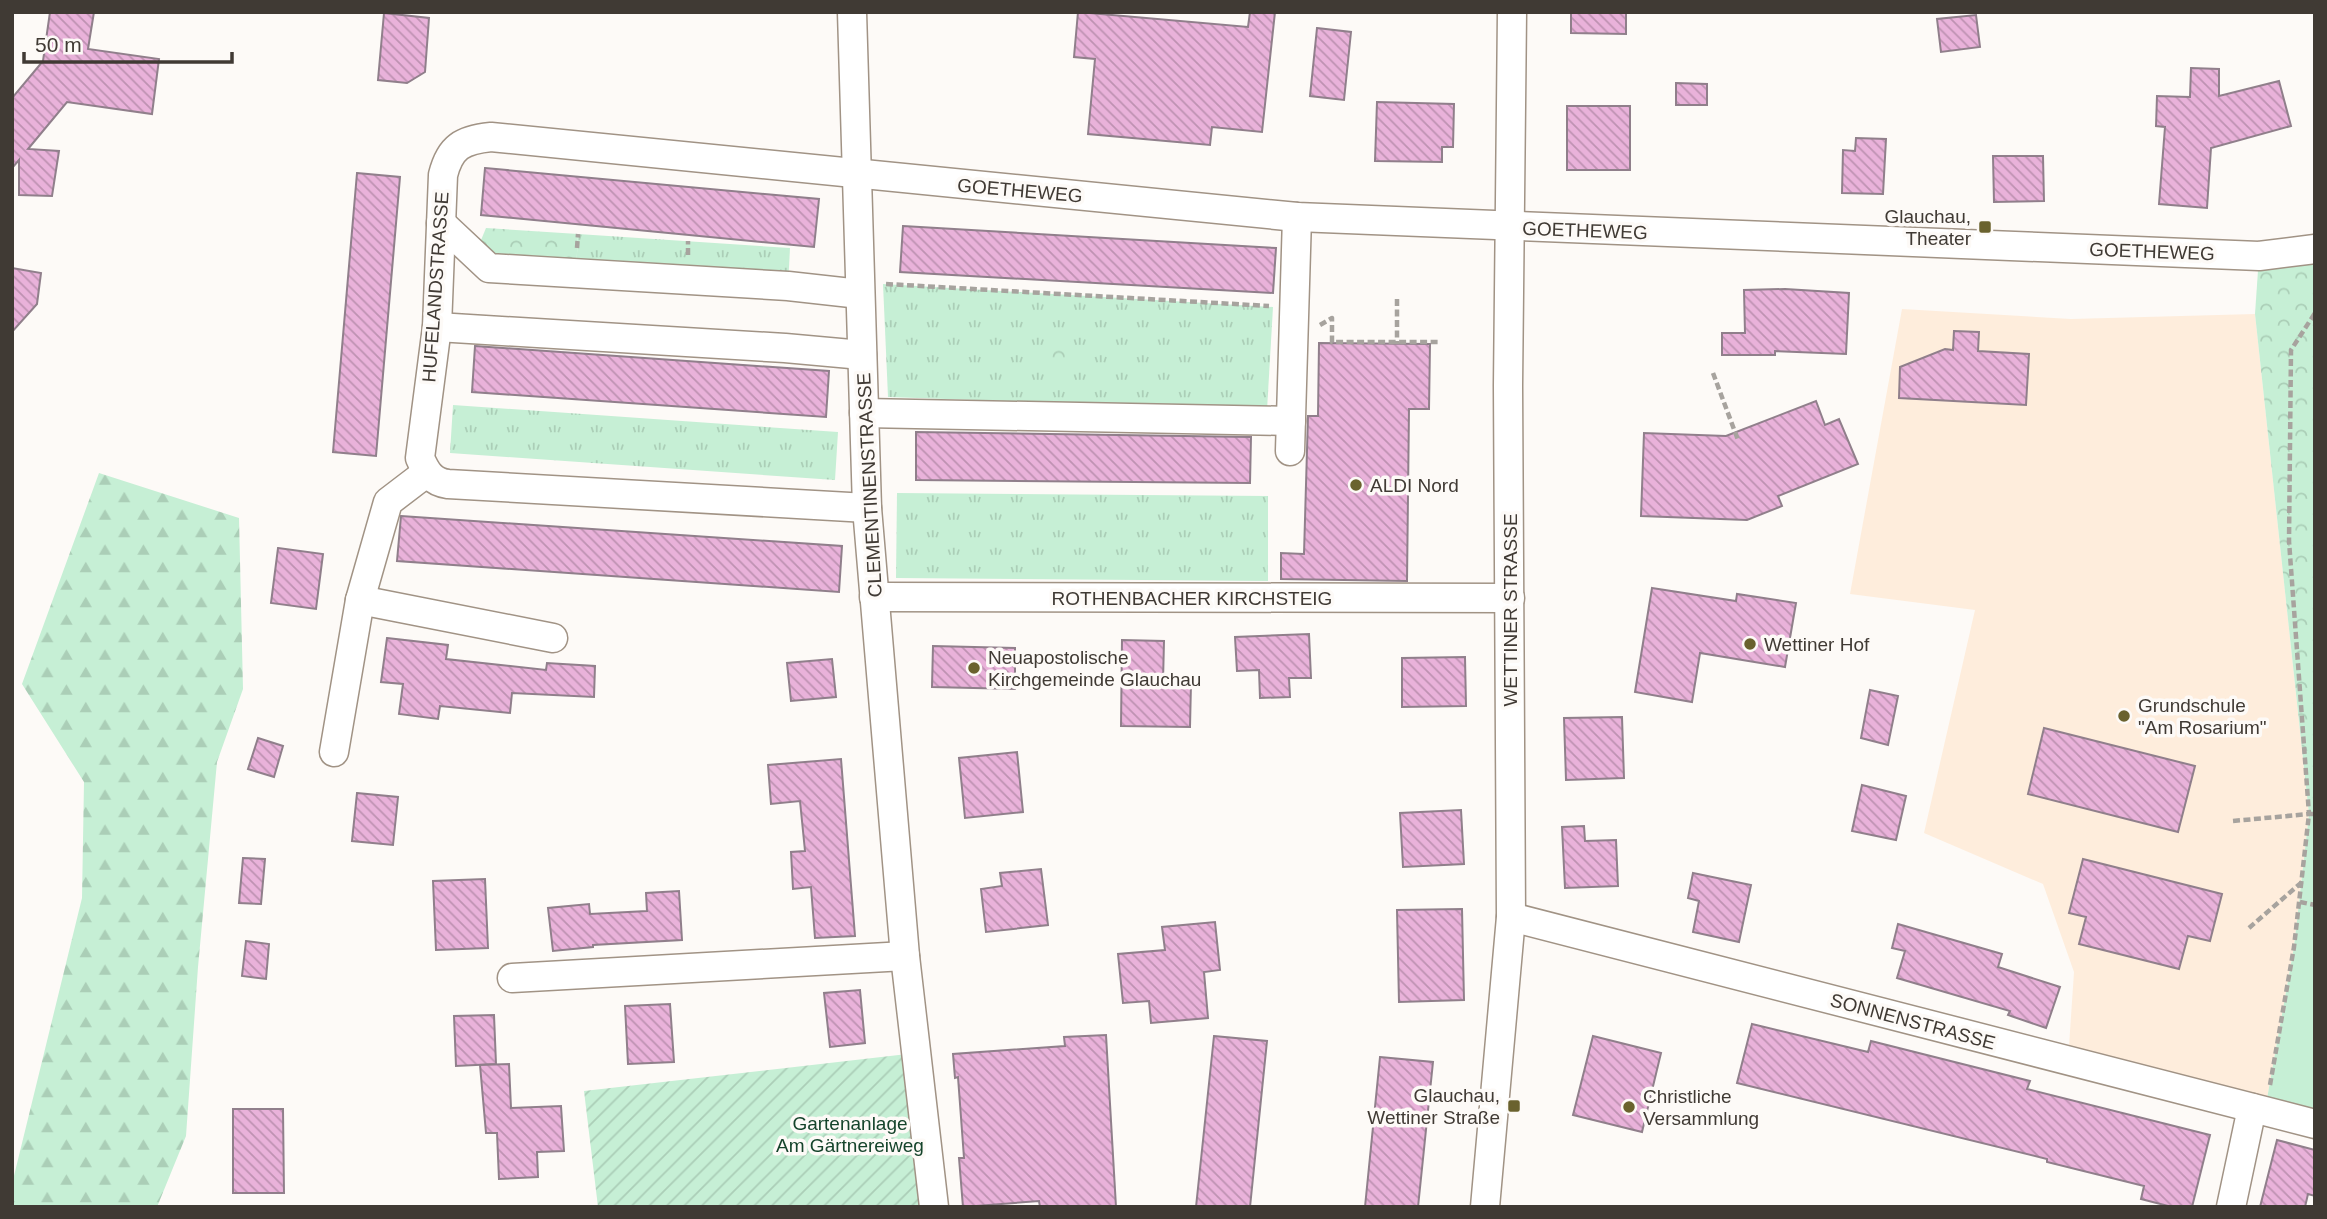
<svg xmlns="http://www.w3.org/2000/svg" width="2327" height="1219" viewBox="0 0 2327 1219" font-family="Helvetica,sans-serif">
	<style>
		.built { fill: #feeddc }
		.grass { fill: url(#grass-tufts) }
		.forest { fill: url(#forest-firs) }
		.park { fill: url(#park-crowns) }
		.garden { fill: url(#garden-furrows) }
		.pitch { fill: #c6efd5 }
		.building { fill: url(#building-back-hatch); stroke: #907f8b; stroke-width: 2 }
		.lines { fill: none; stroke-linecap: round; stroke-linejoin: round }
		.minor-casing { stroke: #a19385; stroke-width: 31 }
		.path { stroke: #a7a39e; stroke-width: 4.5; stroke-dasharray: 7 3.5; stroke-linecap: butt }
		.minor { stroke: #fff; stroke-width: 28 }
		.poi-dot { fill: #6a622e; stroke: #fdfaf7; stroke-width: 2.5 }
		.labels { text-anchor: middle; stroke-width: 7; stroke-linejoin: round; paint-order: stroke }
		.street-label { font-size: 19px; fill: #403a34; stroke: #fdfaf7 }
		.poi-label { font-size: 19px; fill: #403a34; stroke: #fdfaf7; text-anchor: start }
		.park-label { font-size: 19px; fill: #15442b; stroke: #fdfaf7 }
	</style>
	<defs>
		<pattern id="grass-tufts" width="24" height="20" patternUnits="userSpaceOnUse" patternTransform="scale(1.75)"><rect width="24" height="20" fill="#c6efd5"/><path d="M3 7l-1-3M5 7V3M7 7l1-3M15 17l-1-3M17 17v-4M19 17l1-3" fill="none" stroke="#abceb7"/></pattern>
		<pattern id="forest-firs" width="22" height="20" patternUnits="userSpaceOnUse" patternTransform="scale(1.75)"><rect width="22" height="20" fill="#c6efd5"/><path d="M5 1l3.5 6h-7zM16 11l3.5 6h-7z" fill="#abceb7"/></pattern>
		<pattern id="park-crowns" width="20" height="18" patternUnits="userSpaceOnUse" patternTransform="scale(1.75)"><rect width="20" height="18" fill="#c6efd5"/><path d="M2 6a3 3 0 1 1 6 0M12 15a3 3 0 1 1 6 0" fill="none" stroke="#abceb7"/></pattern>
		<pattern id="garden-furrows" width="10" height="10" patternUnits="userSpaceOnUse" patternTransform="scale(1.75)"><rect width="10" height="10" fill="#c6efd5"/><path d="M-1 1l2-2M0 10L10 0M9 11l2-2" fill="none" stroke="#abceb7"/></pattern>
		<pattern id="building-back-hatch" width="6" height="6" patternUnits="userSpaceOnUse" patternTransform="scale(1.75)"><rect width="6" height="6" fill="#e9b2da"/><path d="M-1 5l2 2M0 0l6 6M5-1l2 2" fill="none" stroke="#be92b2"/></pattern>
	</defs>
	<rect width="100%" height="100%" fill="#fdfaf7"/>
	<polygon class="built" points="1902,309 2071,319 2255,314 2309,814 2294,947 2265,1110 2068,1061 2074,972 2043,884 1924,833 1975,610 1850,594"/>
	<g class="grass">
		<polygon points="578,234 790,248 788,286 576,273"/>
		<polygon points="883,284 1273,307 1267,410 888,397"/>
		<polygon points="453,405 838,432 835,480 450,453"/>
		<polygon points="897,493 1268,496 1268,581 896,578"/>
	</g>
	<polygon class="forest" points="99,473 239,518 243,689 217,762 198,967 186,1136 157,1207 12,1207 12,1184 82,898 84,782 22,684"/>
	<g class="park">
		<polygon points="486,228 578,234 576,273 489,268 479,245"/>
		<polygon points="2315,249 2315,814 2309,814 2255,314 2259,256"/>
		<polygon points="1051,341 1072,342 1071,366 1050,365"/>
	</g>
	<polygon class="garden" points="916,1053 934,1207 598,1207 584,1091"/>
	<polygon class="pitch" points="2309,814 2315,814 2315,1124 2265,1110 2294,947"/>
	<g class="building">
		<polygon points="50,12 94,12 88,49 159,59 152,114 67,102 28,149 59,151 52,196 19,195 19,160 12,168 12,98 43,61"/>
		<polygon points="1078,12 1248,27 1250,12 1275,12 1262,132 1212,127 1210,145 1088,134 1095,59 1074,57"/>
		<polygon points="1571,12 1626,12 1626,34 1571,33"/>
		<polygon points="384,13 429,18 425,72 407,83 378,80"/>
		<polygon points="1976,15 1980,47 1941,52 1937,19"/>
		<polygon points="1317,28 1351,32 1344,100 1310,96"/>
		<polygon points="2191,68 2219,69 2219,96 2279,81 2291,126 2211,148 2207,208 2159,204 2165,127 2156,126 2157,96 2190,97"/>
		<polygon points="1676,83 1707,84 1707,105 1676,105"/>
		<polygon points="1377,102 1454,104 1453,147 1442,147 1442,162 1375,161"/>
		<rect x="1567" y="106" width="63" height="64"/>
		<polygon points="1856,138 1886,139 1883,194 1842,193 1843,150 1855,151"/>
		<polygon points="1993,156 2043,156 2044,201 1994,202"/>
		<polygon points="485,168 819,199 814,247 481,215"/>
		<polygon points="357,173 400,177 376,456 333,452"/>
		<polygon points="903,226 1276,248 1273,293 900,272"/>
		<polygon points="12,268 41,273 37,304 12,332"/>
		<polygon points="1785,289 1849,293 1846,354 1775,351 1775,355 1722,355 1722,333 1745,333 1744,290"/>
		<polygon points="1954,331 1979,332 1978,351 2029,354 2026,405 1899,398 1900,367 1945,349 1953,350"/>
		<polygon points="1319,343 1430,344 1429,409 1409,409 1407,581 1281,579 1281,553 1304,554 1308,416 1318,416"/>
		<polygon points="475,346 829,371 826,417 472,392"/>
		<polygon points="1816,401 1825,425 1839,419 1858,464 1778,496 1782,506 1747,520 1641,516 1644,433 1726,436"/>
		<polygon points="916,432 1251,437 1250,483 916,480"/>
		<polygon points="401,516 842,546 839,592 397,561"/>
		<polygon points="278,548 323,554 316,609 271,603"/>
		<polygon points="1652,588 1736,601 1737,594 1796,603 1785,667 1700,653 1692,702 1635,692"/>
		<polygon points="1309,634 1311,678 1289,678 1290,697 1260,698 1259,670 1237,671 1235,637"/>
		<polygon points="387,638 448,645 446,659 546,670 547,663 595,666 594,697 512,693 510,713 440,706 438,719 399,714 403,684 381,682"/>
		<polygon points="1122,640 1164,641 1163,682 1191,683 1190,727 1121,726"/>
		<polygon points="933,646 1015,648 1015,689 932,687"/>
		<polygon points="1465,657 1466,706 1402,707 1402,658"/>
		<polygon points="832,659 836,697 791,701 787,663"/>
		<polygon points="1870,690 1898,696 1888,745 1861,738"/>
		<polygon points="1622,717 1624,778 1566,780 1564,718"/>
		<polygon points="2044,728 2195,766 2178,832 2028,794"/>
		<polygon points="258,738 283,746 274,777 248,769"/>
		<polygon points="1017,752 1023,812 965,818 959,758"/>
		<polygon points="841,759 855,936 815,938 811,887 793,889 791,852 805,851 800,801 771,804 768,765"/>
		<polygon points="1862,785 1906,796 1896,840 1852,831"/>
		<polygon points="357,793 398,797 393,845 352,841"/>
		<polygon points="1461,810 1464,864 1403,867 1400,813"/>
		<polygon points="1584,826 1585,841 1616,840 1618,886 1565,888 1562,827"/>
		<polygon points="243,858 265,859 261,904 239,903"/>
		<polygon points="2083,859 2222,894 2210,941 2188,936 2179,969 2079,944 2086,917 2069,913"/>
		<polygon points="1041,869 1048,925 986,932 981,889 1002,886 1000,873"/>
		<polygon points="1693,873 1751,885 1739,942 1693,932 1699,901 1688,898"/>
		<polygon points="485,879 488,948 436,950 433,881"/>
		<polygon points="679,891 682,940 593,945 593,947 553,951 548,908 589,904 590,914 647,911 646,893"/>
		<polygon points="1462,909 1464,1000 1399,1002 1397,910"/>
		<polygon points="1215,922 1220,970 1204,972 1208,1018 1151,1023 1149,1001 1123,1003 1118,954 1165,950 1162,927"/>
		<polygon points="1898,924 2002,954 1998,967 2060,987 2046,1028 2008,1015 2010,1011 1897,978 1905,951 1892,948"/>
		<polygon points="246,941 269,944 266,979 242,976"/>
		<polygon points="860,990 865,1043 830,1047 824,993"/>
		<polygon points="670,1004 674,1062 628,1064 625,1006"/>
		<polygon points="494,1015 496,1064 456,1066 454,1016"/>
		<polygon points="1752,1024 1868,1052 1871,1041 2030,1081 2027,1089 2210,1135 2192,1207 2172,1207 2141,1199 2144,1186 2047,1162 2047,1159 1737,1083"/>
		<polygon points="1106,1035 1116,1207 1040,1207 1039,1201 963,1207 959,1158 964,1158 958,1077 955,1078 953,1054 1065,1046 1064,1037"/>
		<polygon points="1214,1036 1267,1041 1250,1207 1196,1207"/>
		<polygon points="1593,1036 1661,1053 1642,1132 1573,1115"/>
		<polygon points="1380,1057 1433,1062 1418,1207 1365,1207"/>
		<polygon points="509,1064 511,1108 561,1106 564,1151 537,1152 538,1177 499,1179 497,1133 486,1133 480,1065"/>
		<polygon points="233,1109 283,1109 284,1193 233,1193"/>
		<polygon points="2277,1140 2315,1150 2315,1196 2308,1194 2305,1207 2260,1207"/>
	</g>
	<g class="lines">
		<g class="minor-casing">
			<g id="minor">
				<polyline points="852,12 867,508 905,956 934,1207"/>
				<polyline points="441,223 489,268 788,286 860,294"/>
				<polyline points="437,327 785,348 862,355"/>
				<polyline points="864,413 1291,421"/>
				<polyline points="1290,451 1297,217"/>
				<path d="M867,508L448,484C432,482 426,472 420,458L437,327L443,175C450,147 462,140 491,137L1297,217L2259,256L2315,249"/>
				<polyline points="874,597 1510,598"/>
				<polyline points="360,600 553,638"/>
				<polyline points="334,752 360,600 388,502 426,473"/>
				<polyline points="1511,917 2315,1124"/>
				<polyline points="512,978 905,956"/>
				<polyline points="1485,1207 1511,917 1508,386 1512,12"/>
				<polyline points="2231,1207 2252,1108"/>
			</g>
		</g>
		<g class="path">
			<polyline points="577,248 578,234"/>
			<polyline points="688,255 688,241"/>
			<polyline points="886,284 1269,306"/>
			<polyline points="1397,299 1397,344"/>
			<polyline points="1320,325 1332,318 1332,342 1440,342"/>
			<polyline points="1713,373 1738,440"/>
			<polyline points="2233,821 2309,814 2289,541 2291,350 2315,313"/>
			<polyline points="2300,902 2315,905"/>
			<polyline points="2249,928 2302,882"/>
			<polyline points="2270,1085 2294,947 2309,814 2315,814"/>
		</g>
		<use href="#minor" class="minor"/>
	</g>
	<g class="poi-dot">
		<rect x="1978" y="220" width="14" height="14" rx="3.5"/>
		<circle cx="1356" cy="485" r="7"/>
		<circle cx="1750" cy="644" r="7"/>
		<circle cx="974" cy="668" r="7"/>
		<circle cx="2124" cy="716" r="7"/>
		<rect x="1507" y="1099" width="14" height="14" rx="3.5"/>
		<circle cx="1629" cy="1107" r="7"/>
	</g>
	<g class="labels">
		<g class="street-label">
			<text transform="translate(1020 190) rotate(5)" y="7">GOETHEWEG</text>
			<text transform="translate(1585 230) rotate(2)" y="7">GOETHEWEG</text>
			<text transform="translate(2152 251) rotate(2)" y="7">GOETHEWEG</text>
			<text transform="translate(435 287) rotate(-86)" y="7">HUFELANDSTRASSE</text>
			<text transform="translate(869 485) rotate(-93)" y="7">CLEMENTINENSTRASSE</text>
			<text x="1192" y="605">ROTHENBACHER KIRCHSTEIG</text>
			<text transform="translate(1510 610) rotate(-90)" y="7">WETTINER STRASSE</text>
			<text transform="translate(1913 1021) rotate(15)" y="7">SONNENSTRASSE</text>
		</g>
		<g class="poi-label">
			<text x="1971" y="223" text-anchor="end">Glauchau,<tspan x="1971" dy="22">Theater</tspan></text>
			<text x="1370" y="492">ALDI Nord</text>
			<text x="1764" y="651">Wettiner Hof</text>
			<text x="988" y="664">Neuapostolische<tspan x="988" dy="22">Kirchgemeinde Glauchau</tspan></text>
			<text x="2138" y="712">Grundschule<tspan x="2138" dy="22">"Am Rosarium"</tspan></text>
			<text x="1500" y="1102" text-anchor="end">Glauchau,<tspan x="1500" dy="22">Wettiner Straße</tspan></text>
			<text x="1643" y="1103">Christliche<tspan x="1643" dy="22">Versammlung</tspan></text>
		</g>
		<g class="park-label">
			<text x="850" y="1130">Gartenanlage<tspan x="850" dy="22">Am Gärtnereiweg</tspan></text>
		</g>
	</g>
	<rect width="2327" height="1219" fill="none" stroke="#403a34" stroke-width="28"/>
	<path d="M24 52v10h208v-10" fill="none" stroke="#403a34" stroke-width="3.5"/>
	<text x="35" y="52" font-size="21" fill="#403a34" stroke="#fdfaf7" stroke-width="5" paint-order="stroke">50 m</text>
</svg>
